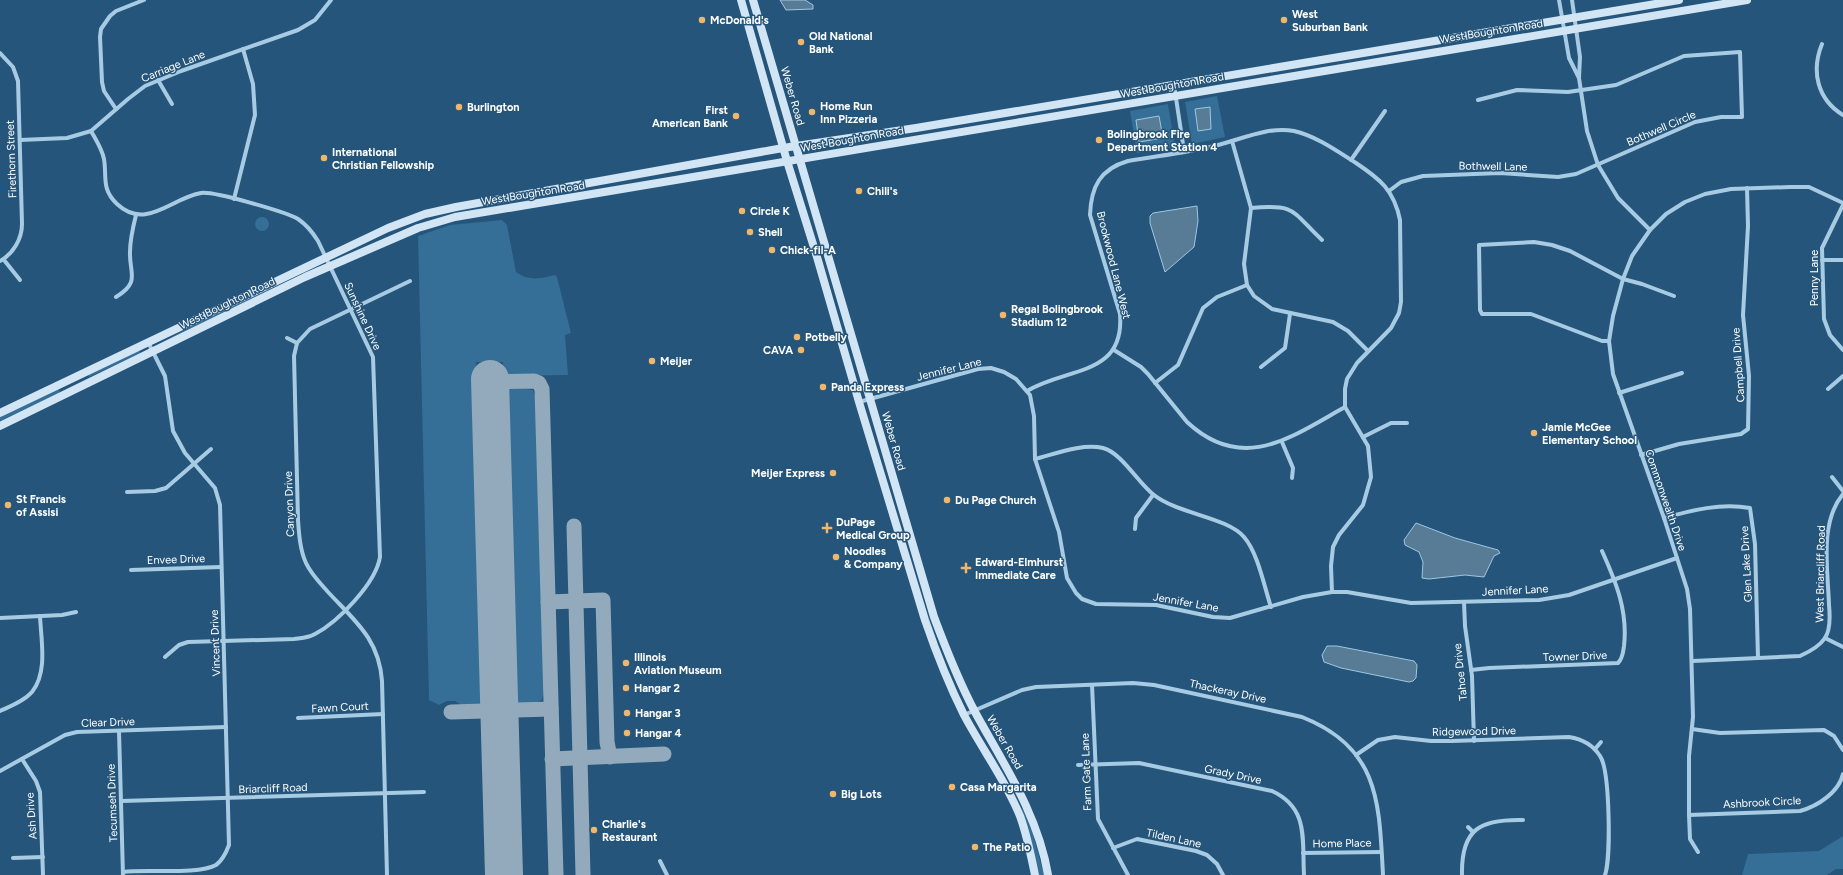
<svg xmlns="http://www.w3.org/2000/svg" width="1843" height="875" viewBox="0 0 1843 875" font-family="Figtree,sans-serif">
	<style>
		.green { fill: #356e96 }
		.water { fill: #587c96; stroke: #9cc8e5 }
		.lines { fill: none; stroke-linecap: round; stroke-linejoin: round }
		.taxiway { stroke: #92aabc; stroke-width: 15 }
		.runway { stroke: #92aabc; stroke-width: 38 }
		.minor { stroke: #a8cbe4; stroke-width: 4 }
		.secondary { stroke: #d1e5f4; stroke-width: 8 }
		.poi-dot { fill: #eeb76c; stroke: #25557a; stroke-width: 1.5 }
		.labels { text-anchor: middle; stroke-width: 3; stroke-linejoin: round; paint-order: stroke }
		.poi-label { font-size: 11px; font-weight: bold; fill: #fff; stroke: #25557a; text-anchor: start }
		.street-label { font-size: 11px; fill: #fff; stroke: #25557a }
	</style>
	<rect width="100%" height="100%" fill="#25557a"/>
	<g class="green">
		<polygon points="1217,96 1225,137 1192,144 1185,102"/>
		<polygon points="1168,104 1175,147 1137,153 1130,111"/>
		<circle cx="262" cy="224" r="7"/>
		<path d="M502,220L507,225L516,272C529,281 539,279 555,275L557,277L571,333L565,335L568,375L504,376L503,362H476L477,380H479L488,700L480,704L463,706L455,701H447L439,705L429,700L418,236L450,225Z"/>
		<polygon points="274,287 241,305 163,342 228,306"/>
		<polygon points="138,350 141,353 89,377 88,374"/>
		<polygon points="513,387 533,390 537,403 539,429 545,688 542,700 529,705 511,701 502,392"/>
		<polygon points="58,389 60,391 59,393 0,421 0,417"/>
		<polygon points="1022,808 1030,823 1044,875 1039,875 1033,847 1021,809"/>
		<polygon points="1843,836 1843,869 1836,869 1827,875 1742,875 1748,854 1819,851"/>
	</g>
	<g class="water">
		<polygon points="780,0 805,0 813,5 813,9 786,10"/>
		<polygon points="1210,107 1211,129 1198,131 1195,109"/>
		<polygon points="1159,116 1163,138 1139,142 1136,120"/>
		<polygon points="1197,206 1198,221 1194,247 1165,272 1150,223 1150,216 1153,213"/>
		<polygon points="1416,523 1455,538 1498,550 1500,553 1494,556 1484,577 1465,575 1429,579 1422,578 1423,562 1419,552 1405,545 1404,540"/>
		<polygon points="1327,646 1337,646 1414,661 1417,665 1416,678 1413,681 1409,682 1341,668 1324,662 1322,655"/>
	</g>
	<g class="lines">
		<g class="taxiway">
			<polyline points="490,382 534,381 539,383 542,389 556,875"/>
			<polyline points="574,526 583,875"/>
			<polyline points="548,602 603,600 607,742 610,757"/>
			<polyline points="451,712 551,709"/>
			<polyline points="552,759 664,754"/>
		</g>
		<polyline class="runway" points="490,379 504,875"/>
		<g class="minor">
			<polyline points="1559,0 1569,58 1579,78 1587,131 1598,165 1618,198 1650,230"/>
			<polyline points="1572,0 1580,57 1579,78"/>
			<path d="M1822,44C1811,71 1817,99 1843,115"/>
			<path d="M0,53L13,67L18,81L22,224C22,239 13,254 0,261"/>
			<polyline points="158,80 172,104"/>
			<polyline points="1174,85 1184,151"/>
			<polyline points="116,109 104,91 102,82 100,37 101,29 110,16 116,11 144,0"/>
			<path d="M91,131C96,140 102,149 104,159C107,177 101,189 117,204C146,231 171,198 201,193C214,191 286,212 298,219C307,225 313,233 318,241L373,357L380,557C376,583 338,622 315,634C308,638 301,638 294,639L188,642L179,645L165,657"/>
			<polyline points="20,140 67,138 91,131 128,99 145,86 181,71 298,30 315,20 331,0"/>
			<polyline points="1232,141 1251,208 1244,264 1247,285 1254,296 1272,309 1333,322 1348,331 1368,351"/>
			<polyline points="1351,160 1385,111"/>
			<polyline points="1389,191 1401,182 1423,176 1500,173 1558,177 1576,174 1695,122 1721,117 1742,117 1740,52 1684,56 1616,85 1568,92 1517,90 1478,100"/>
			<polyline points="234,199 255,115 253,84 243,49"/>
			<polyline points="1843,205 1822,248 1824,319 1830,335 1843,350"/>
			<path d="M1251,208C1297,204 1291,211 1322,240"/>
			<polyline points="4,260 20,280"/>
			<polyline points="1822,260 1843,260"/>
			<path d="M116,297C141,282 129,273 130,252C130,239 133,227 136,215"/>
			<polyline points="287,338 297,343"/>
			<polyline points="1609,341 1602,341 1531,314 1482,314 1480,310 1479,245 1534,242 1552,245 1570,251 1623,279 1642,284 1674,296"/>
			<path d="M1114,350L1141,367L1148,374L1187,422C1243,474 1291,437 1345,407"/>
			<polyline points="1261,367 1285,348 1290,314"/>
			<polyline points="1155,383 1178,365 1203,308 1217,297 1247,285"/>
			<polyline points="1828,389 1843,376"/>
			<path d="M1027,391C1066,367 1125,377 1120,314L1090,215C1091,187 1100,169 1128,161C1156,156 1186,153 1214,146C1240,140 1267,126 1294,131C1316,136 1337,151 1356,163C1380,179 1394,190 1400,220L1401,302L1399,313L1391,328L1357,363L1347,379L1345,389V407L1368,446L1371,477L1363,505L1339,535L1333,547L1331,566L1332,592"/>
			<polyline points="1619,393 1682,373"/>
			<polyline points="859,402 978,369 991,368 1004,372 1016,379 1030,395 1034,416 1035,459 1059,532 1067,578 1076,593 1082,599 1096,604 1156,605 1213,617 1230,618 1303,597 1332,592 1347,592 1411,603 1539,600 1569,595 1677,558"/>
			<polyline points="1363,437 1391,423 1407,423"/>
			<polyline points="1282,442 1293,468 1292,478"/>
			<polyline points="1641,455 1679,444 1741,434 1748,429 1749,376 1743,315 1748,226 1747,188"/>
			<path d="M1035,459C1055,454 1082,443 1103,448C1122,453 1138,483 1154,495C1178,514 1227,517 1244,537C1258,553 1264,586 1271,607"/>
			<polyline points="1832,477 1843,491"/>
			<polyline points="127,492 155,491 166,488 211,449"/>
			<path d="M1664,518C1693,510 1720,503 1750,508L1755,544L1758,658"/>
			<polyline points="1135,529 1136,518 1153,495"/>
			<polyline points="131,570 221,567"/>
			<polyline points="1464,602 1465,626 1472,676 1474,741"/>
			<polyline points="0,618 62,615 76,612"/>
			<polyline points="1825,638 1843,647"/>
			<path d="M1693,661L1800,656C1809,652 1819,647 1825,638C1831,629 1830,615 1829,605C1828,570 1819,523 1843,494"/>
			<path d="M1471,670L1489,668L1618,663C1623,658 1623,652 1624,646C1628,611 1616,582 1602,551"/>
			<polyline points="1092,685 1098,819 1128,875"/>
			<path d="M0,711C11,706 24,701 32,692C48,672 41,640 40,616"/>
			<path d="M964,715L1022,690L1036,687L1133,683L1154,685L1302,717C1380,748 1379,803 1383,875"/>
			<polyline points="298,718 383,714"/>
			<polyline points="1692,729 1720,733 1824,730 1834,736 1843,750"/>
			<polyline points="119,731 123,875"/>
			<polyline points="1595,749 1601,742"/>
			<path d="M1356,755L1378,740L1395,737L1431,741H1452L1569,737C1582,739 1593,745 1600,756C1610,770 1611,858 1605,875"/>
			<polyline points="22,759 36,781 40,792 43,875"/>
			<path d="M1078,765L1139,763L1272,791C1309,808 1302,839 1304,875"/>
			<polyline points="0,771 65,735 77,732 226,727"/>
			<polyline points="121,801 424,792"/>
			<path d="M1689,815L1800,811C1818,806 1839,792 1843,774"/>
			<polyline points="1468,827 1473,832"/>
			<polyline points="1113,848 1137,839 1196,851 1207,855 1217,864 1223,875"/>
			<polyline points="1698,852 1690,839 1689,815 1689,756 1693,717 1690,609 1687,589 1664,518 1613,374 1609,341 1613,316 1623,279 1632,256 1650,230 1666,214 1685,202 1705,194 1731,189 1790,187 1809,187 1843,203"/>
			<polyline points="1303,853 1381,852"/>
			<polyline points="13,858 43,857"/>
			<polyline points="660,861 667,875"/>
			<path d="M123,872C146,869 198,875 216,865C223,860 226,853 229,845L220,505L215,488L185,453L173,431L165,376L148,342"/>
			<path d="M387,875L382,681C379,639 355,621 328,592C320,583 311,574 306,563C300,550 299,534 298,520L294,356L297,343L310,329L410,281"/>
			<path d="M1462,875C1461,829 1480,819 1523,820"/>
		</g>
		<g class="secondary">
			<path d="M741,0L787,161L817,257L859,402L925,620C936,652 949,685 964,715C982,749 1006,781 1020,816C1027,835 1031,855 1035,875"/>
			<path d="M753,0L934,617C946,649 959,682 975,712C1004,765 1038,814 1048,875"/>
			<polyline points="0,413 388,228 425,214 456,207 783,148 916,128 1679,0"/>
			<polyline points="0,426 305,277 418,228 455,217 1747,0"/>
		</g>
	</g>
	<g class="poi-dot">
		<circle cx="702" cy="20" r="4"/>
		<circle cx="1284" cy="20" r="4"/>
		<circle cx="801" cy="42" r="4"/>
		<circle cx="459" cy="107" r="4"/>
		<circle cx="812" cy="112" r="4"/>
		<circle cx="736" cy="116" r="4"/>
		<circle cx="1099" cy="140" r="4"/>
		<circle cx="324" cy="158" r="4"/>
		<circle cx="859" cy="191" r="4"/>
		<circle cx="742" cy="211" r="4"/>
		<circle cx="750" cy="232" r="4"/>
		<circle cx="772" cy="250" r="4"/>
		<circle cx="1003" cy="315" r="4"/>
		<circle cx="797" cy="337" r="4"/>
		<circle cx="801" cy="350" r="4"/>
		<circle cx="652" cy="361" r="4"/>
		<circle cx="823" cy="387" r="4"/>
		<circle cx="1534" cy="433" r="4"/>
		<circle cx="833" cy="473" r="4"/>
		<circle cx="947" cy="500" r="4"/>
		<circle cx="8" cy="505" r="4"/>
		<path d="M825 522h4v4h4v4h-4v4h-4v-4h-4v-4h4z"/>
		<circle cx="836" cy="557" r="4"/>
		<path d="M964 562h4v4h4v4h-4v4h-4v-4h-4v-4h4z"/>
		<circle cx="626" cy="663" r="4"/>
		<circle cx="626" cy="688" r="4"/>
		<circle cx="627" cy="713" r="4"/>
		<circle cx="627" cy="733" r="4"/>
		<circle cx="952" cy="787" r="4"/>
		<circle cx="833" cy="794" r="4"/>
		<circle cx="594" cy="830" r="4"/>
		<circle cx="975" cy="847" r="4"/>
	</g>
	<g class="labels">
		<g class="poi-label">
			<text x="1292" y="18">West<tspan x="1292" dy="13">Suburban Bank</tspan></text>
			<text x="710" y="24">McDonald's</text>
			<text x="809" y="40">Old National<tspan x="809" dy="13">Bank</tspan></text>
			<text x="820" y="110">Home Run<tspan x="820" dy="13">Inn Pizzeria</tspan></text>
			<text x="467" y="111">Burlington</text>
			<text x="728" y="114" text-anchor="end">First<tspan x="728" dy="13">American Bank</tspan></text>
			<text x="1107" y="138">Bolingbrook Fire<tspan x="1107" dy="13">Department Station 4</tspan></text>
			<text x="332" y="156">International<tspan x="332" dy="13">Christian Fellowship</tspan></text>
			<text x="867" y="195">Chili's</text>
			<text x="750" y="215">Circle K</text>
			<text x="758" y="236">Shell</text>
			<text x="780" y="254">Chick-fil-A</text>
			<text x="1011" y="313">Regal Bolingbrook<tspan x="1011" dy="13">Stadium 12</tspan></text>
			<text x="805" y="341">Potbelly</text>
			<text x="793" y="354" text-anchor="end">CAVA</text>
			<text x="660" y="365">Meijer</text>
			<text x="831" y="391">Panda Express</text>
			<text x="1542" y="431">Jamie McGee<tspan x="1542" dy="13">Elementary School</tspan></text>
			<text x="825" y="477" text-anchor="end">Meijer Express</text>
			<text x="16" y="503">St Francis<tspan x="16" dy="13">of Assisi</tspan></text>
			<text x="955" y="504">Du Page Church</text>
			<text x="836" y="526">DuPage<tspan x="836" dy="13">Medical Group</tspan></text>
			<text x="844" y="555">Noodles<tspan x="844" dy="13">&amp; Company</tspan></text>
			<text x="975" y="566">Edward-Elmhurst<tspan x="975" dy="13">Immediate Care</tspan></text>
			<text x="634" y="661">Illinois<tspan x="634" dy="13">Aviation Museum</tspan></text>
			<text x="634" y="692">Hangar 2</text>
			<text x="635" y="717">Hangar 3</text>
			<text x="635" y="737">Hangar 4</text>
			<text x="960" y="791">Casa Margarita</text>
			<text x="841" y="798">Big Lots</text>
			<text x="602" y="828">Charlie's<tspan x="602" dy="13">Restaurant</tspan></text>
			<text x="983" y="851">The Patio</text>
		</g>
		<g class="street-label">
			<text transform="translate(1491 31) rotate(-9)" y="4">West Boughton Road</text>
			<text transform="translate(173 66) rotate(-22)" y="4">Carriage Lane</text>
			<text transform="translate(1172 85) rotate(-10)" y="4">West Boughton Road</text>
			<text transform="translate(793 96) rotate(74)" y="4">Weber Road</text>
			<text transform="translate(1661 128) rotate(-23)" y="4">Bothwell Circle</text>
			<text transform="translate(852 139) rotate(-10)" y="4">West Boughton Road</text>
			<text transform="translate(11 159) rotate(-92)" y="4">Firethorn Street</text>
			<text transform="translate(1493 166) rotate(1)" y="4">Bothwell Lane</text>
			<text transform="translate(533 193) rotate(-9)" y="4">West Boughton Road</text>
			<text transform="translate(1114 265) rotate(76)" y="4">Brookwood Lane West</text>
			<text transform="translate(1814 278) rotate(-90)" y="4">Penny Lane</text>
			<text transform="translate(227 303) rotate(-26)" y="4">West Boughton Road</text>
			<text transform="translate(363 316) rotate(65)" y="4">Sunshine Drive</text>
			<text transform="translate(1738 365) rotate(-94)" y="4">Campbell Drive</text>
			<text transform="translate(949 369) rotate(-14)" y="4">Jennifer Lane</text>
			<text transform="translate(894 441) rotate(74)" y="4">Weber Road</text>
			<text transform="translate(1666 500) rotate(71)" y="4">Commonwealth Drive</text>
			<text transform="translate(289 504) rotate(-92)" y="4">Canyon Drive</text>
			<text transform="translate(176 559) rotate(-2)" y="4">Envee Drive</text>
			<text transform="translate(1746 564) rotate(-93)" y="4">Glen Lake Drive</text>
			<text transform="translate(1820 574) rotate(-89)" y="4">West Briarcliff Road</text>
			<text transform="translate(1515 590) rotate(-3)" y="4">Jennifer Lane</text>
			<text transform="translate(1186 602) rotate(10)" y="4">Jennifer Lane</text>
			<text transform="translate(215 643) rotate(-92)" y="4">Vincent Drive</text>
			<text transform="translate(1575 656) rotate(-2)" y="4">Towner Drive</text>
			<text transform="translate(1460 672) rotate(-96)" y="4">Tahoe Drive</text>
			<text transform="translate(1228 691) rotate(12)" y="4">Thackeray Drive</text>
			<text transform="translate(340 707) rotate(-3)" y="4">Fawn Court</text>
			<text transform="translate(108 722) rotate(-2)" y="4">Clear Drive</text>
			<text transform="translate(1474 731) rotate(-1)" y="4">Ridgewood Drive</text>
			<text transform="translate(1005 742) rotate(60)" y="4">Weber Road</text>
			<text transform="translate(1086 772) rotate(-92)" y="4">Farm Gate Lane</text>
			<text transform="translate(1233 774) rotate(12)" y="4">Grady Drive</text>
			<text transform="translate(273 788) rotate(-2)" y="4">Briarcliff Road</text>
			<text transform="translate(1762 802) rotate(-3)" y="4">Ashbrook Circle</text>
			<text transform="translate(112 803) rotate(-92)" y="4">Tecumseh Drive</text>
			<text transform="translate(31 816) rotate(-94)" y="4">Ash Drive</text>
			<text transform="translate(1174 838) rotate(12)" y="4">Tilden Lane</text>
			<text transform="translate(1342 843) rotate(-1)" y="4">Home Place</text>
		</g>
	</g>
</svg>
